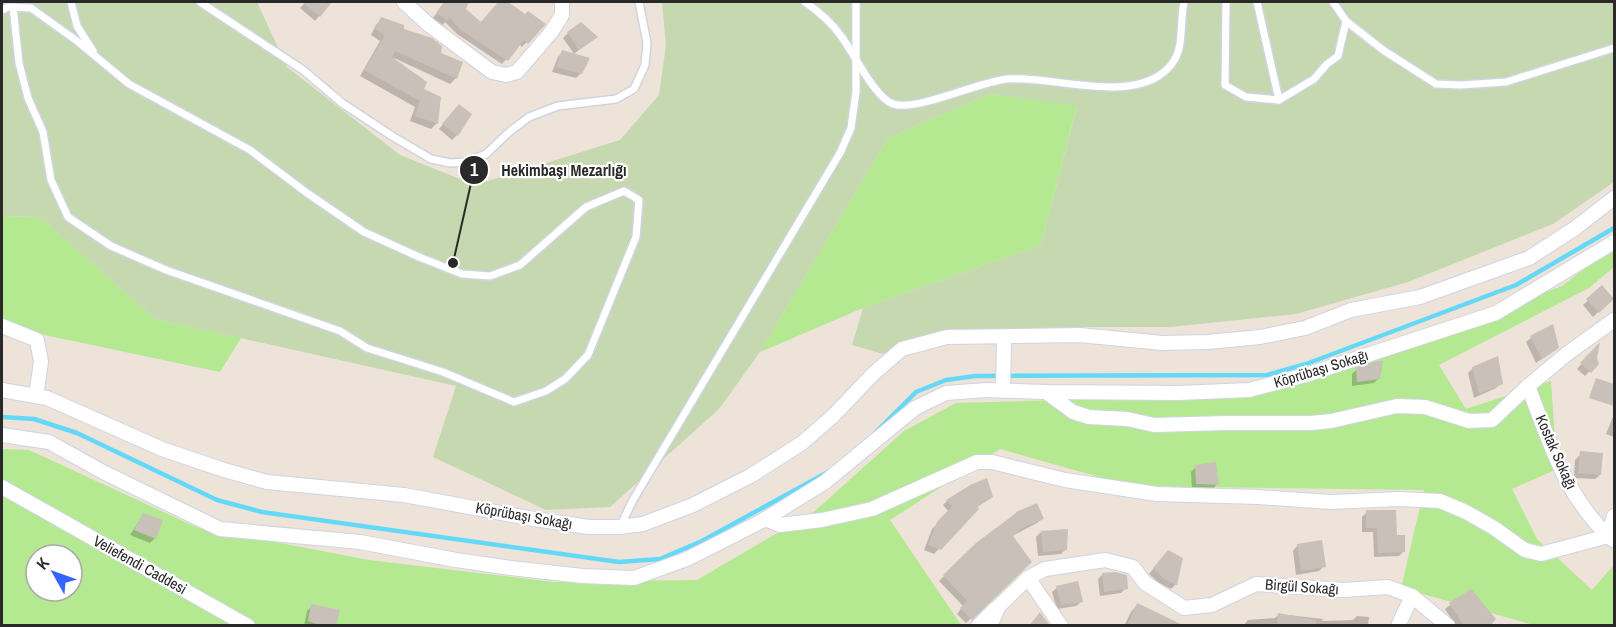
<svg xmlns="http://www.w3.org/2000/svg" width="1616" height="627" viewBox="0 0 1616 627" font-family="'Archivo Narrow',sans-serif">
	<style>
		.green { fill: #b4e891; fill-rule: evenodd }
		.cemetery { fill: #c5d8af }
		.shadow { fill: #0003 }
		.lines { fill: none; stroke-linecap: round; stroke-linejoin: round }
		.stream { stroke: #64d9f7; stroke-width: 4.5 }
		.building { fill: #c8c0b9 }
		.service-casing { stroke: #cfd4e3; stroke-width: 10 }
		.minor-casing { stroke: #cfd4e3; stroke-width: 16 }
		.service { stroke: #fff; stroke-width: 7 }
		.minor { stroke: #fff; stroke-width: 14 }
		.labels { text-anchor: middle; stroke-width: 4.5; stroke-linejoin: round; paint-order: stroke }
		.street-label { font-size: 15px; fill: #292929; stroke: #fff }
		.leader { fill: none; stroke: #292929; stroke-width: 2 }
		.callout-dot { fill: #292929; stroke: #fff; stroke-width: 2 }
		.mark-label { font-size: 18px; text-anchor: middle; font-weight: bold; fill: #fff }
		.callout-label { font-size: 16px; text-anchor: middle; font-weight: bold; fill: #292929; stroke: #fff; stroke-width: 4.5; stroke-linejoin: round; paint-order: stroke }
	</style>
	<rect width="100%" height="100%" fill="#ede3d9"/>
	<g class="green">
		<polygon points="990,94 1077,105 1041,245 863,308 760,352 888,138"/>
		<polygon points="2,216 40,217 155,319 241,338 220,372 2,326"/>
		<path d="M1614,246V267L1589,288L1439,365L1466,409L1551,381L1557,469L1512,489L1537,539L1592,590L1614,565V625H1534L1401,588L1424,490L1131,486L1000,449L890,520L961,625L2,626V449L29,450L196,527L369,560L554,582L697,580L815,511L904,431L956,403L1242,395L1352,366L1562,286ZM36,555H72V591H36Z"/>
	</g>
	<polygon class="cemetery" points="2,2 257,2 287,67 400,155 475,185 620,140 659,95 666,45 662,2 1614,2 1614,182 1553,224 1408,282 1296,314 1170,327 1085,327 957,333 915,340 883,354 852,345 863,308 1041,245 1077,106 990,94 888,138 760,352 719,409 610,507 546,510 433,457 456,386 155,319 40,217 2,216"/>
	<g class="shadow">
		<polygon points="306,2 324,2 327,6 315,21 300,8"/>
		<polygon points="445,2 468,2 464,9 481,23 499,2 506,2 525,16 543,25 522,47 519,44 502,64 457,34 445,22 443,25 433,18"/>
		<polygon points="382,19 402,30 439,54 456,78 450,84 394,58 393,59 422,90 437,123 431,129 410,121 415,107 360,76 380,41 371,35 376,25"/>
		<polygon points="568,33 596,37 574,54 563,38"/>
		<polygon points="563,52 581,73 576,78 552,72 558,57"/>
		<polygon points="454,111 457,135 452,140 439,129"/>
		<polygon points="1602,287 1612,299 1593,317 1583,305"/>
		<polygon points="1531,338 1558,348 1536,363 1526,342"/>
		<polygon points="1597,346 1597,364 1585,376 1577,369"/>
		<polygon points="1473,368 1501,383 1496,388 1474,398 1468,373"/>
		<polygon points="1357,369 1379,378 1374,383 1352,386 1352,374"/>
		<polygon points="1614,414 1614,437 1606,434"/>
		<polygon points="1580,455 1600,475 1595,479 1574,478 1575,460"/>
		<polygon points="1196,467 1217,484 1213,489 1192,489 1191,472"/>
		<polygon points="992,496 976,508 977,509 934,554 924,550 932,529 949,512 943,505 947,501"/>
		<polygon points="1367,512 1395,537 1404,551 1399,556 1374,557 1373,532 1362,532 1362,517"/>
		<polygon points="143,515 155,538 150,543 130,535"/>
		<polygon points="1042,519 1037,523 1012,536 1030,562 966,623 957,614 963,606 939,581 977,544"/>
		<polygon points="1041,532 1066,549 1061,554 1038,556 1036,537"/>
		<polygon points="1297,546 1324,566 1319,571 1296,575 1293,551"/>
		<polygon points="1163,557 1176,584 1171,589 1159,583 1149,574"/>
		<polygon points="1103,574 1126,588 1121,593 1100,596 1098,579"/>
		<polygon points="1057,588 1081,602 1076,606 1057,609 1052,592"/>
		<polygon points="1137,605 1181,626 1124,626 1131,612"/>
		<polygon points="1450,605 1488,626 1456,626 1445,609"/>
		<polygon points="312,606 334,626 304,626 307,611"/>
		<polygon points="1279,614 1323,619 1322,621 1353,620 1357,616 1369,617 1368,626 1243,626 1248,620 1275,618"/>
	</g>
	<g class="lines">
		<g class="stream">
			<polyline points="2,417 34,419 77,433 217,500 262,512 619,562 660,559 702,541 828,472"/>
			<polyline points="876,432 916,392 946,380 975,376 1267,375 1306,364 1516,285 1614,228"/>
		</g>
	</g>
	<g class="building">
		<polygon points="302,2 332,2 320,17"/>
		<polygon points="444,2 469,2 466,9 481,22 498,2 508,2 525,14 528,11 546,24 528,44 524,40 508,61 461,30 449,17 448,21 436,13"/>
		<polygon points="381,17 404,25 404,29 432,38 442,46 441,53 463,62 457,79 395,51 392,57 427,82 424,89 441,97 438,124 415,116 420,101 364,70 385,35 375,29"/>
		<polygon points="581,22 598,37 579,50 567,32"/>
		<polygon points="562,50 590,58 582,74 556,67"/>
		<polygon points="459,104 472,114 458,136 442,124"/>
		<polygon points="1602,285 1614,299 1599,313 1586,299"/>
		<polygon points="1553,324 1559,348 1542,359 1530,336"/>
		<polygon points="1600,342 1597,358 1599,364 1591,373 1580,363"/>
		<polygon points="1498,356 1503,384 1479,394 1472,367"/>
		<polygon points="1378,361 1383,361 1380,379 1357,382 1356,368"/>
		<polygon points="1596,378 1614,384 1614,406 1589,398"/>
		<polygon points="1580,451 1603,453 1601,475 1578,473"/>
		<polygon points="1216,462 1219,485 1196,484 1195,465"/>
		<polygon points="987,478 993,497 977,507 979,509 941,550 928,545 937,522 952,506 946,500 972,484"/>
		<polygon points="1037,503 1044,519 1022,528 1013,536 1032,562 972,620 960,608 967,601 943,575 976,543 1016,513 1016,512"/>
		<polygon points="1366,510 1396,510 1397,535 1405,535 1405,552 1378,553 1377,528 1366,528"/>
		<polygon points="143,513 163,520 156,539 134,530"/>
		<polygon points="1068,529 1067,550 1043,552 1041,531"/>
		<polygon points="1322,540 1326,567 1301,571 1297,544"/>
		<polygon points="1168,550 1183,558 1177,585 1164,579 1153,568"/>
		<polygon points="1115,572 1127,575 1128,589 1104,592 1102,573"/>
		<polygon points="1078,581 1083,602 1061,605 1056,586"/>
		<polygon points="1471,589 1496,619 1490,626 1463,624 1449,603"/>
		<polygon points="1137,603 1185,626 1127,626"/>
		<polygon points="311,604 340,610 336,626 323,626 308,621"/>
		<polygon points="1040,612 1050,626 1029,626"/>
		<polygon points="1278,613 1316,620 1316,626 1277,626"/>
	</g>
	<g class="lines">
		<g class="service-casing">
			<g id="service">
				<polyline points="71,2 77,26 93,51"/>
				<polyline points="200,2 303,70 342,103 392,136 431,159 450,163 467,162 486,154 508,133 529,117 558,106 616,99 634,89 645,65 647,43 639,2"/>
				<path d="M805,2C818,11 832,23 841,36C854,53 874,97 893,104C915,112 978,82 1007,79C1051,76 1122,101 1160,75C1188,56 1178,31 1184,2"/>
				<polyline points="1226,2 1225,85 1246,97 1279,100 1314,79 1327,64 1338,56 1346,21"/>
				<polyline points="1257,2 1279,100"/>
				<polyline points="1333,2 1346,21 1383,50 1436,84 1461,85 1506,82 1614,48"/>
				<polyline points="2,10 8,7 31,8 77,41 129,84 250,150 307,193 364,232 419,257 462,274 490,276 520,265 586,207 624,191 639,200 636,237 588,355 565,379 546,391 514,402 443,372 367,348 340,331 166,270 111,246 68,217 51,180 43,132 28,98 19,63 13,7"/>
				<polyline points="620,527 633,500 840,153 851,128 856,92 856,2"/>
			</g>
		</g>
		<g class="minor-casing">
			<g id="minor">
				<polyline points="404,2 429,25 492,72 506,75 517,72 552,31 562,15 562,2"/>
				<polyline points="2,326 37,340 41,362 36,396"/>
				<path d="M1528,386C1550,443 1566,499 1613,540"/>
				<polyline points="2,390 47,398 162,449 224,470 267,482 404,495 534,519 589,527 620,527 643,524 693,505 752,475 802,443 833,416 873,374 902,349 947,337 1080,335 1162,343 1208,342 1260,337 1305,328 1351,310 1420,297 1529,258 1574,229 1614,198"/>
				<polyline points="1003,391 1004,337"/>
				<polyline points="1046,392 1073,412 1089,417 1127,419 1154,425 1227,423 1311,423 1331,421 1397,406 1425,407 1469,421 1492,420 1528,386 1568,353 1614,320"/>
				<polyline points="2,435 49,442 103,472 220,529 360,542 456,560 511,568 582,576 634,578 687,559 762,521 825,482 915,408 946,393 986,390 1046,392 1178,393 1249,390 1306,375 1496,313 1614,242"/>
				<polyline points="2,487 248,626"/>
				<polyline points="765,519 780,525 822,520 872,509 977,462 992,462 1065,480 1157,494 1258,497 1330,502 1399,499 1440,501 1466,512 1494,528 1525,550 1541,554 1608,536 1614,516"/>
				<polyline points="1028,578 1061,626"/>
				<polyline points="978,626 995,609"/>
				<polyline points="990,626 999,606 1028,578 1045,569 1105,560 1133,567 1145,583 1184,608 1212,605 1256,584 1344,590 1388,587 1412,596 1448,626"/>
				<polyline points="1398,626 1412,596"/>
			</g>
		</g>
		<use href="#service" class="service"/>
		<use href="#minor" class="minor"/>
	</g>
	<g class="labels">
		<g class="street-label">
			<text transform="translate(1321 369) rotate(-17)" y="5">Köprübaşı Sokağı</text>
			<text transform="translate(1556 452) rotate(66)" y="5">Kostak Sokağı</text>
			<text transform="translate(524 516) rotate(10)" y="5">Köprübaşı Sokağı</text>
			<text transform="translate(140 565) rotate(29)" y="5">Veliefendi Caddesi</text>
			<text transform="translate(1302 587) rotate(4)" y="5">Birgül Sokağı</text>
		</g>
	</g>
	<path class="leader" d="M453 263L474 170"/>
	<g class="callout-dot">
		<circle cx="453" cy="263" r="6"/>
		<circle cx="474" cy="170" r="15"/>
	</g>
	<g class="mark-label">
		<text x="474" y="176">1</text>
	</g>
	<g class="callout-label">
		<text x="564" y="176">Hekimbaşı Mezarlığı</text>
	</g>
	<rect width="1616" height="627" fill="none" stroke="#292929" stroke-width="6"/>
	<g transform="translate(54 573) rotate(310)"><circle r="28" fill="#ffffff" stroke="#a9a9a9" stroke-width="1.5"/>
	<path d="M0-4.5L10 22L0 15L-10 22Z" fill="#3466ff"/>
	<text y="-9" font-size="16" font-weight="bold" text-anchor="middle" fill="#292929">K</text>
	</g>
</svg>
